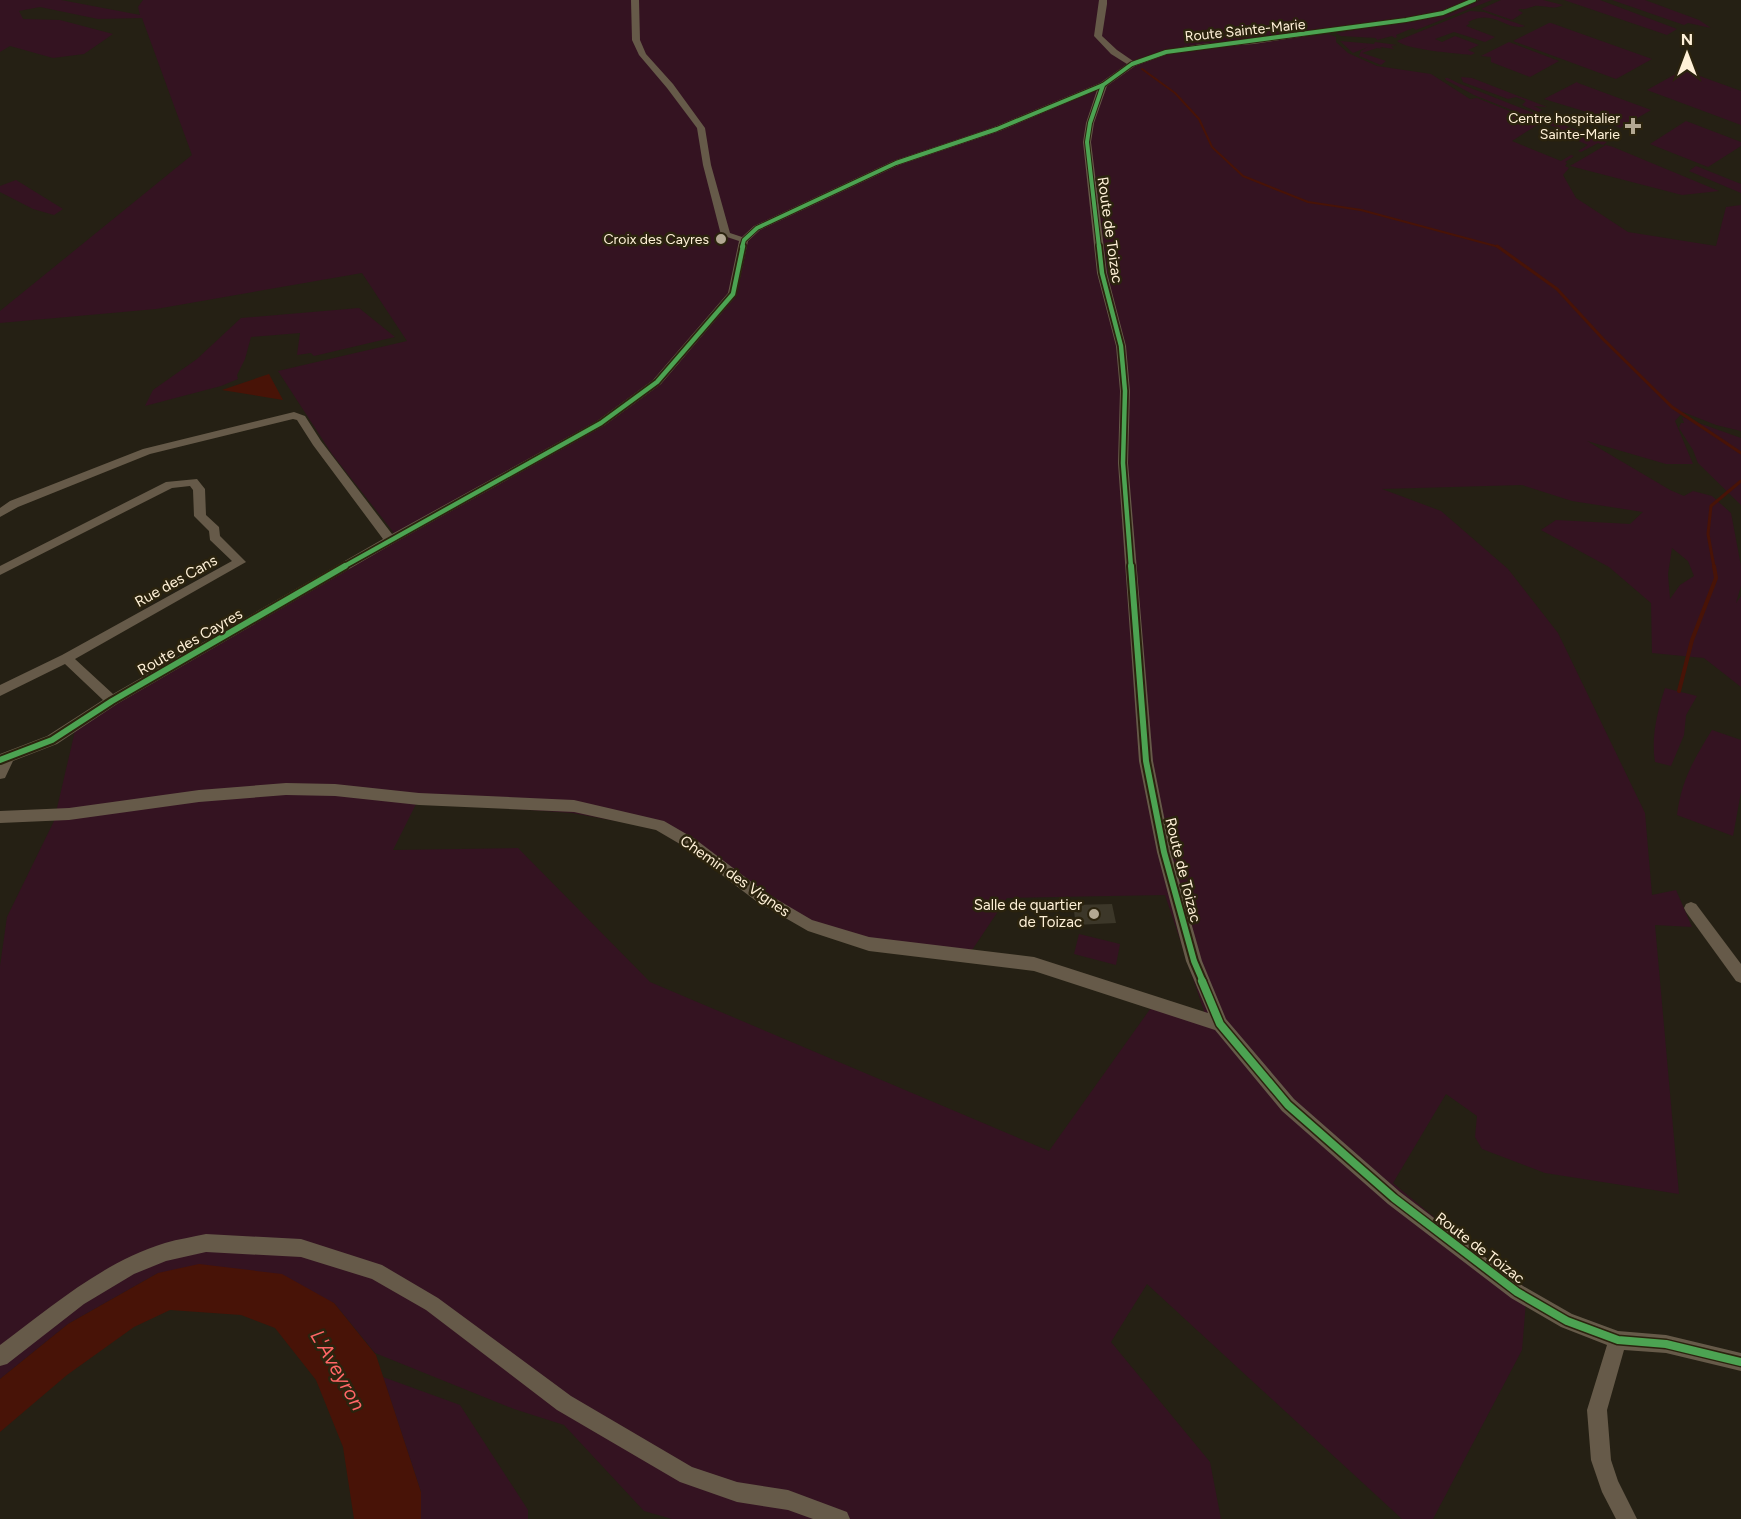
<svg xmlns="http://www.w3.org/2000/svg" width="1741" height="1519" viewBox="0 0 1741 1519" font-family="Figtree,sans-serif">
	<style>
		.green { fill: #341321; fill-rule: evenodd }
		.water { fill: #481307 }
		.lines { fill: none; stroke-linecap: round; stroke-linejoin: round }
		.stream-far2 { stroke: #481307; stroke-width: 2 }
		.stream-far1 { stroke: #481307; stroke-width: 3 }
		.stream { stroke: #481307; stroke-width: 4 }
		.building { fill: #3c3729 }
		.minor { fill: #665a49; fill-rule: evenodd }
		.cycleway-far3-casing { stroke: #2b230e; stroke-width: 6 }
		.cycleway-far2-casing { stroke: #2b230e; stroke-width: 8 }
		.cycleway-far1-casing { stroke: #2b230e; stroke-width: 10 }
		.cycleway-casing { stroke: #2b230e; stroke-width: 11 }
		.cycleway-far3 { stroke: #4ca352; stroke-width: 4 }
		.cycleway-far2 { stroke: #4ca352; stroke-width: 4.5 }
		.cycleway-far1 { stroke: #4ca352; stroke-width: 6 }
		.cycleway { stroke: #4ca352; stroke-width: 8 }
		.poi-dot { fill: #b3a893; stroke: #2b230e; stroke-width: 2 }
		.labels { text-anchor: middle; stroke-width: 5; stroke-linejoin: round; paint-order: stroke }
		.far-street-label { font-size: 14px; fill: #fff1d8; stroke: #2b230e }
		.far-poi-label { font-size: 14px; fill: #fff1d8; stroke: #2b230e; text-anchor: end }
		.street-label { font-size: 15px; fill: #fff1d8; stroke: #2b230e }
		.poi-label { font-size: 15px; fill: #fff1d8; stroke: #2b230e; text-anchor: end }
		.near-water-label { font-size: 20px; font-style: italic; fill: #f66; stroke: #2b230e }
	</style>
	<rect width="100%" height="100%" fill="#252014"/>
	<g class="green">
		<path d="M0,0H61L140,15L138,7L143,0H1467L1444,12L1319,31L1304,37L1328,34L1336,37V42L1348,53L1377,66L1431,74L1470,99L1477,98L1537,122V125L1512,141L1561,161L1571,155L1574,156L1565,162L1567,163L1565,166L1569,168L1563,175L1576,198L1628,232L1716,246L1726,207L1741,205V431L1716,425L1683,412L1675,421L1693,464H1666L1587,441L1670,490L1684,496L1693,491L1712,496L1731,513L1741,566V586L1736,603L1741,596V687L1704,658L1652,653L1651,603L1609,567L1541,530L1556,520L1630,524L1643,512L1572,501L1522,485L1382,489L1441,511L1508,569L1558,633L1645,813L1652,895L1676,890L1692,927L1655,925L1679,1194L1545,1173L1482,1149L1475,1137L1477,1116L1446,1094L1393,1183L1459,1238L1527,1289L1522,1350L1433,1519H1402L1147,1284L1111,1342L1210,1462L1221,1519H672L644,1511L564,1425L514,1409L375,1353L334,1303L158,1273L68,1324L0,1379V966L7,917L54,821L78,718L394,533L332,454L278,371L407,341L362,273L156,309L0,323V311L192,155L142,18L98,19L40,7L19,11L23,19L60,20L113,34L84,54L53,58L10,46L0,52ZM1672,548L1688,561L1694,576L1680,585L1670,599L1668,574ZM417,802L572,813L655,828L800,920L854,942L966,959L1007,898L1165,895L1208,1023L1153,1005L1049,1151L650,982L518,848L393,850Z"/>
		<polygon points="1481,0 1492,0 1416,30 1413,28 1396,35 1397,37 1395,38 1392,36 1377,40 1376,38 1341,36 1336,33 1437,17 1452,13"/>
		<path d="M1501,0H1543L1563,5C1553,10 1548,6 1539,6C1532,5 1529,10 1520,9L1518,10L1523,13L1512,20L1481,9Z"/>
		<polygon points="1564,0 1600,0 1677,29 1667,35"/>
		<polygon points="1612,0 1645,0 1699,20 1711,28 1688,23 1684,25"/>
		<path d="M1470,11L1484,12L1525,26C1506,32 1495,8 1468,22L1470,23L1466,26L1495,37L1485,42L1454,32L1435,39L1442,42L1455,36L1479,45L1468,50L1475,53L1471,55C1455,53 1407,50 1397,41Z"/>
		<polygon points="1549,23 1551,23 1652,59 1616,79 1513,41"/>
		<polygon points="1340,41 1374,44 1375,42 1397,45 1391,46 1394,49 1380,47 1382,49 1377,48 1362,53 1386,61 1381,65 1359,56 1361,51 1368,47 1353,53"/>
		<polygon points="1509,42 1559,61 1530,77 1491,62 1491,57 1481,56"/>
		<polygon points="1683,70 1741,91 1741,125 1647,90"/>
		<polygon points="1461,77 1472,78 1547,107 1534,106 1542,110 1538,112 1522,105 1526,101 1516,97 1508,99 1463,82"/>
		<polygon points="1448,78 1458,83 1607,142 1603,145 1598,143 1581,152 1578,151 1588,145 1574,139 1577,136 1474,95 1446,80 1445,78"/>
		<polygon points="1577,82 1578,83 1651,110 1620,128 1590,113 1544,99"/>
		<polygon points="1686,121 1741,142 1741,146 1708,167 1650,144"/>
		<polygon points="1606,145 1613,147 1719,191 1682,195 1570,166"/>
		<polygon points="1696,166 1741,184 1741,193 1689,171"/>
		<polygon points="16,180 63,209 54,215 33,209 0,192 0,186"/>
		<polygon points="359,308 395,337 314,356 311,353 297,355 300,333 251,337 245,359 237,375 238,379 221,386 145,406 153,390 197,359 241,318"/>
		<polygon points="1682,417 1741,438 1741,505 1698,463 1693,450 1679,428 1681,423 1684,423"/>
		<path d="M1665,688L1697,696L1686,715L1684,735L1671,766L1655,762C1651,737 1657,713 1665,688Z"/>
		<path d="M1712,730L1741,740V792L1733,836L1677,815C1681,781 1694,759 1712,730Z"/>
		<polygon points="1079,934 1120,944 1116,965 1074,954"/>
		<polygon points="383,1377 460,1405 528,1510 528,1519 421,1519 421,1492"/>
	</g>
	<g class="water">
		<polygon points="269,374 283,400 222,390"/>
		<polygon points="199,1264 282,1274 334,1303 376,1355 421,1492 421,1519 354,1519 343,1447 316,1380 275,1328 241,1315 170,1310 134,1327 67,1375 0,1432 0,1379 68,1324 158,1273"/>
	</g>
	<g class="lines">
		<polyline class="stream-far2" points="1142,69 1175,93 1199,119 1212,147 1243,176 1308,202 1361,210 1499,247"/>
		<g class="stream-far1">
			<polyline points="1497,246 1557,289 1603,339 1672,407 1741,453"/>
			<polyline points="1714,567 1708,534 1711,506 1741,481"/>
		</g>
		<polyline class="stream" points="1679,691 1692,640 1716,578 1714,566"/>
	</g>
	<polygon class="building" points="1112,904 1116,923 1076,925 1073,905"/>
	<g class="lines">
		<g class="minor">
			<polygon points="631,0 639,0 640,40 646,54 673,84 705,128 711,165 730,233 742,237 754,226 893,161 994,127 1100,83 1127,64 1111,54 1094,36 1099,0 1107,0 1107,4 1102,36 1117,50 1133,61 1166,50 1201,44 1254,40 1406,18 1441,11 1468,0 1478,0 1443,15 1254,44 1201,48 1168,54 1135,66 1107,86 1094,123 1091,142 1107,273 1126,346 1130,391 1128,463 1153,761 1171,852 1202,961 1226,1019 1294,1099 1400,1192 1523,1286 1572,1314 1618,1331 1666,1335 1741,1353 1741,1371 1666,1353 1624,1350 1607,1410 1611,1460 1618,1481 1637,1519 1616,1519 1602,1492 1591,1460 1587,1410 1607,1345 1561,1327 1511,1298 1388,1204 1282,1111 1215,1030 1034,971 869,951 808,931 756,901 685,847 656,830 574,812 419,805 335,796 286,795 199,802 69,820 0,823 0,811 69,808 199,790 286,783 335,784 419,793 574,800 664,821 695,839 766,893 812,920 869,937 1034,957 1208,1013 1186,961 1157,852 1139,761 1118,463 1120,391 1116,346 1097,273 1083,142 1086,123 1097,90 1000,131 899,165 760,230 748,241 736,296 661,384 605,425 394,543 117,704 57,744 13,761 5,778 0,779 0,754 47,736 103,700 65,664 0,696 0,685 62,655 232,561 210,540 209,531 194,516 193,490 190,486 172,488 0,575 0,566 166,482 197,479 205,489 206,515 219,527 220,536 246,562 75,659 113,694 383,539 313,445 297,420 293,419 150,454 18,507 0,517 0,508 10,501 143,449 294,412 305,416 321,441 392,534 597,421 653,380 728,293 739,241 721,235 703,165 697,128 667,88 639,55 632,40"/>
			<polygon points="1691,902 1696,904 1741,964 1741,983 1736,981 1686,912 1684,908 1686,904"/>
			<path d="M206,1234L301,1239L382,1265L438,1298L571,1396L692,1467L737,1482L788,1490L847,1512L850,1519H813L788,1510L737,1502L680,1482L557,1410L426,1310L372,1279L301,1257L206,1252L166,1261L134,1274L84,1304L7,1364L0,1366V1345C51,1307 103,1262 165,1243C178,1239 193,1237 206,1234Z"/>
		</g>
		<g class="cycleway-far3-casing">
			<g id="cycleway-far3">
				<polyline points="742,247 744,240 757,228 896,163 997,129 1103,85 1132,64 1166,52 1406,20 1443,13 1474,0"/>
				<polyline points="1099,247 1087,142 1090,123 1103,85"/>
			</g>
		</g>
		<g class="cycleway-far2-casing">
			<g id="cycleway-far2">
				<polyline points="1099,246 1102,273 1121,346 1125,391 1123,463 1131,567"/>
				<polyline points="343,567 601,423 657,382 733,294 743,246"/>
			</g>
		</g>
		<g class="cycleway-far1-casing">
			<g id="cycleway-far1">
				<polyline points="1131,566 1146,761 1164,852 1194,961 1203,982"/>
				<polyline points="0,760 52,740 112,701 345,566"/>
			</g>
		</g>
		<g class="cycleway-casing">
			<polyline id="cycleway" points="1202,981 1220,1024 1288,1105 1394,1198 1517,1292 1567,1321 1618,1340 1666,1344 1741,1362"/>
		</g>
		<use href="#cycleway-far3" class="cycleway-far3"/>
		<use href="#cycleway-far2" class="cycleway-far2"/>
		<use href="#cycleway-far1" class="cycleway-far1"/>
		<use href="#cycleway" class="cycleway"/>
	</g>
	<g class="poi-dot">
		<path d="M1630 117h6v6h6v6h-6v6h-6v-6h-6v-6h6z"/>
		<circle cx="721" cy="239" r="6"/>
		<circle cx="1094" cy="914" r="6"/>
	</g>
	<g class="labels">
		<g class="far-street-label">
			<text transform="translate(1245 30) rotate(-6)" y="5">Route Sainte-Marie</text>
		</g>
		<g class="far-poi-label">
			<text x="1620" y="123">Centre hospitalier<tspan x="1620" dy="16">Sainte-Marie</tspan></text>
			<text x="709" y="244">Croix des Cayres</text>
		</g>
		<g class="street-label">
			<text transform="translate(1110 230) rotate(82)" y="5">Route de Toizac</text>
			<text transform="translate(176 581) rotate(-29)" y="5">Rue des Cans</text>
			<text transform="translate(190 642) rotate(-30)" y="5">Route des Cayres</text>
			<text transform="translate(1183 870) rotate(76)" y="5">Route de Toizac</text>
			<text transform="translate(735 876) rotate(35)" y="5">Chemin des Vignes</text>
			<text transform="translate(1480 1248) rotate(37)" y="5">Route de Toizac</text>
		</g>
		<g class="poi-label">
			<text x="1082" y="910">Salle de quartier<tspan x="1082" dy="17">de Toizac</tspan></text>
		</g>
		<g class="near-water-label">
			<text transform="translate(338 1370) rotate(60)" y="7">L'Aveyron</text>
		</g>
	</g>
	<g transform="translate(1687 54)" stroke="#2b230e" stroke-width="4.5" paint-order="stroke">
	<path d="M0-4.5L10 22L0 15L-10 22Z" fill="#fff1d8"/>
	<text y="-9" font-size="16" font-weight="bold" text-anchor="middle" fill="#fff1d8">N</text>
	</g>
</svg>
